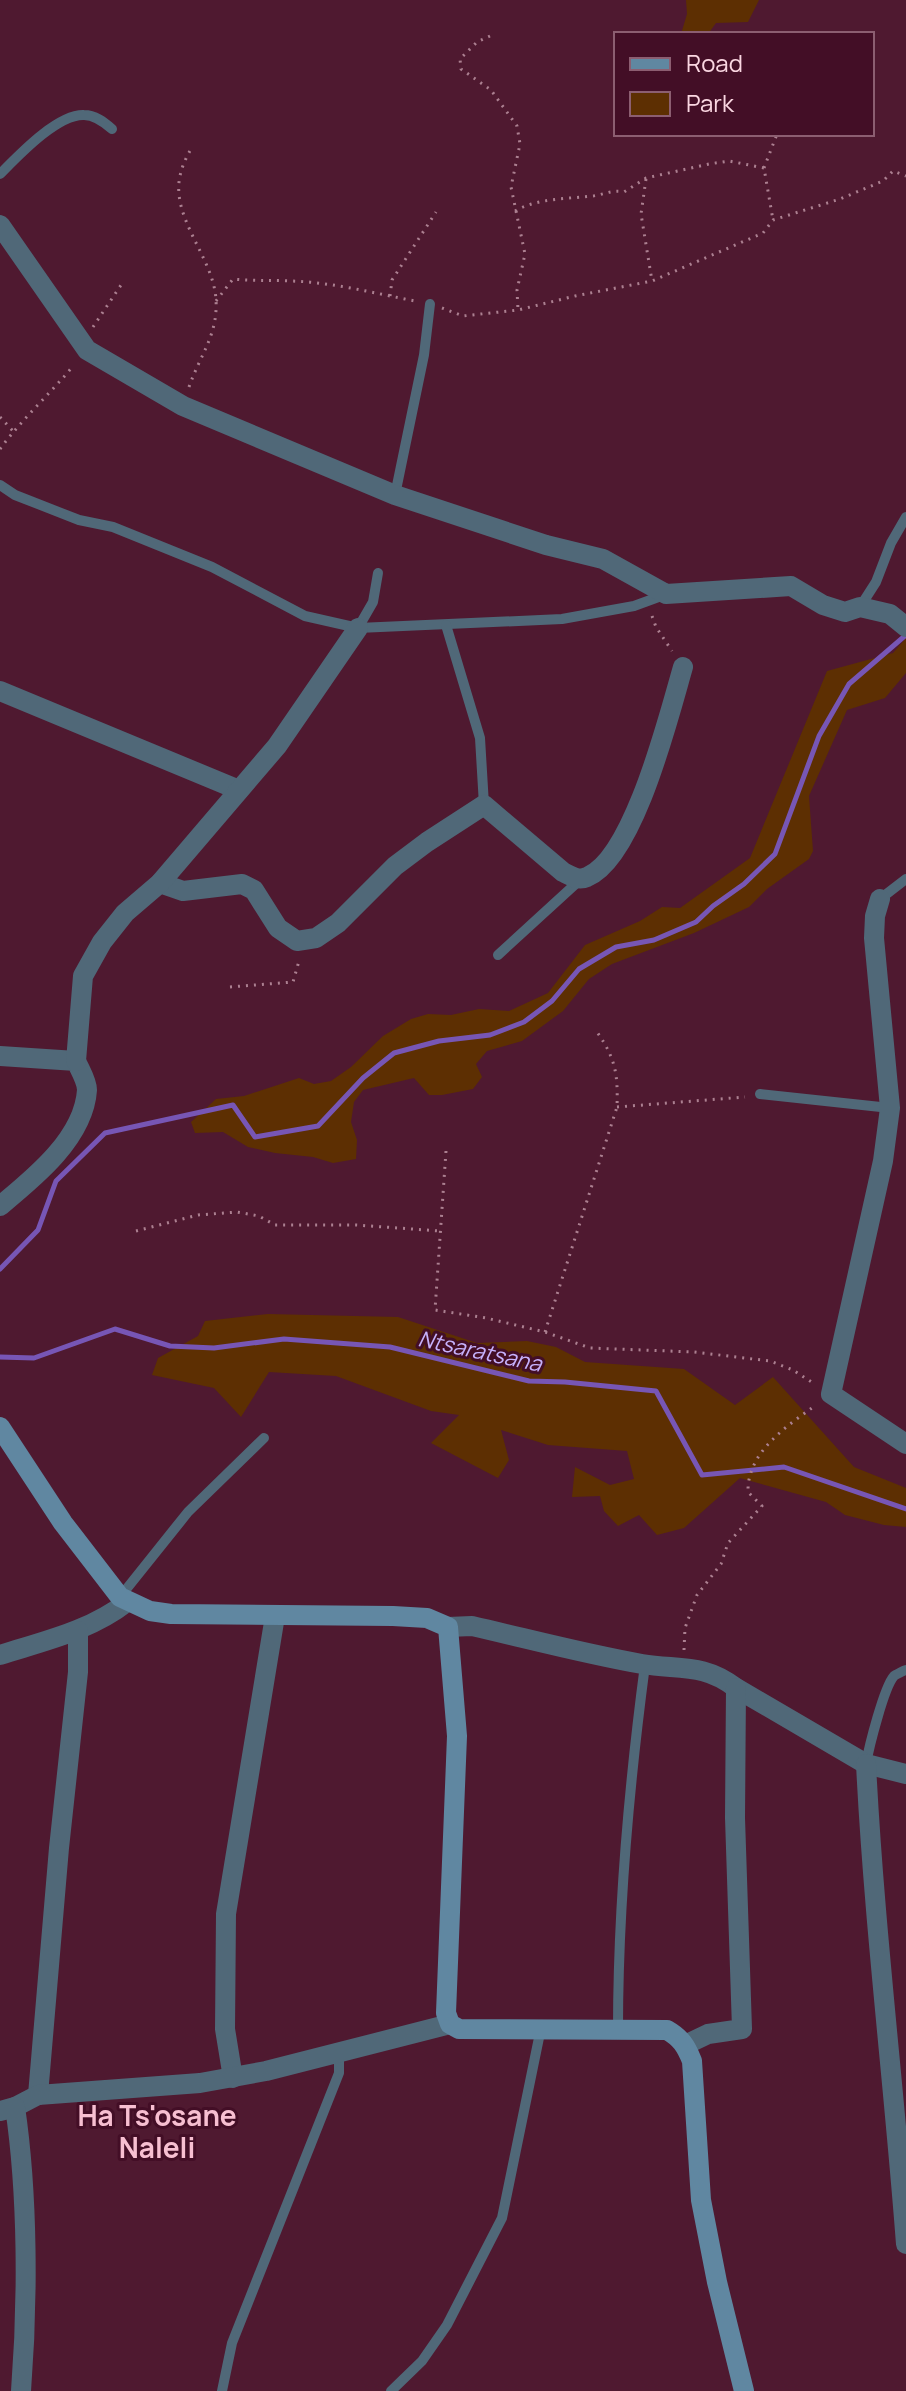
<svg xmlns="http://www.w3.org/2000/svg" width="906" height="2391" viewBox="0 0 906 2391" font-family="Manrope,sans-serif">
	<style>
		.green { fill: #5d2f02 }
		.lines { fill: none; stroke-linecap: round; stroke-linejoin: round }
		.stream { stroke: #7756b5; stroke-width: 5 }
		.path { stroke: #ac8091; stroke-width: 3; stroke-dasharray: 2 6; stroke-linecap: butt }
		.lane { stroke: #506878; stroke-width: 10 }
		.street { stroke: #506878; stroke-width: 20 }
		.secondary { stroke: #6087a1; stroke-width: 20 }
		.labels { text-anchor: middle; stroke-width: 6; stroke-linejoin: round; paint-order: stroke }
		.water-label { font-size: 22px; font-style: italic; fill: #c6b1fb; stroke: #430e26 }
		.district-label { font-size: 28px; font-weight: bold; fill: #f7bfd1; stroke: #430e26 }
	</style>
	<rect width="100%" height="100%" fill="#4f1930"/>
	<g class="green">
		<polygon points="686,0 759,0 748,22 716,23 708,34 681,34 687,14"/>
		<polygon points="906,638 906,673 885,698 847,710 809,796 813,851 809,859 767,889 749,907 694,933 612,964 589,979 563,1011 522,1041 487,1051 476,1064 482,1077 473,1089 442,1095 429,1095 414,1078 363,1090 354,1102 351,1122 357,1140 356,1159 333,1163 313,1157 275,1153 248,1147 223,1132 195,1133 191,1122 216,1099 244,1096 299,1078 314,1084 331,1081 351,1067 383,1036 411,1019 428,1014 451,1015 479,1009 509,1011 548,993 585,945 640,921 662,907 680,908 750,858 827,671 893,653"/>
		<polygon points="268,1314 398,1317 477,1343 527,1341 556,1347 585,1362 684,1369 735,1405 773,1377 854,1467 906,1488 906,1527 884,1525 845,1515 826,1502 740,1478 684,1528 657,1535 639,1515 618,1526 604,1511 600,1496 572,1497 575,1467 610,1485 634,1479 627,1451 548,1445 501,1430 509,1460 498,1478 431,1443 459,1415 431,1411 336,1376 269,1372 241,1417 214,1388 152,1375 158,1358 198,1336 205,1321"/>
	</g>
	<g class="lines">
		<g class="stream">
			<polyline points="0,1269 38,1230 56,1181 105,1133 233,1105 255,1137 318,1126 363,1078 394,1053 439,1041 490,1035 524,1022 552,1001 579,969 616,947 654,940 696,922 713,906 744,884 775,854 819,736 849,684 906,635"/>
			<polyline points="0,1357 34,1358 115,1329 170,1346 214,1348 284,1339 390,1347 529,1381 565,1382 656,1391 702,1475 784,1467 906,1509"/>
		</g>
		<g class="path">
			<polyline points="490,36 477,42 460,59 461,69 491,90 517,126 520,144 511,187 525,254 517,290 518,310"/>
			<polyline points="764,168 777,134"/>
			<polyline points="646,179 641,214 652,281"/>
			<path d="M515,211C538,198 566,199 592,196C604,195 612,189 624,192L646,178L709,164L729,161L764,168L773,220"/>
			<polyline points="390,296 392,280 436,212"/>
			<path d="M216,301L233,279C252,281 270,280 290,281C332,282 373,293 415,301"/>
			<polyline points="442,308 463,316 518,310 575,296 652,281 763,233 773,220 840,199 883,181 893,171 906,176"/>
			<polyline points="93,327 121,285"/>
			<path d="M189,387C200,355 218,335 216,300C214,257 168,216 181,172C183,164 187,156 191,149"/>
			<polyline points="0,417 13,431"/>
			<path d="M0,449C22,419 50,394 74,365"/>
			<polyline points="652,616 656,627 672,651"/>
			<polyline points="230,987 293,982 299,961"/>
			<polyline points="617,1107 745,1097"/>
			<polyline points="446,1151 435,1310 486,1318 545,1332 590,1348 694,1352 770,1361 793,1370 813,1383"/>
			<polyline points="136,1231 198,1215 237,1212 259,1216 275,1225 356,1225 440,1231"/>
			<path d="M545,1332L617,1107C618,1075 616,1059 597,1032"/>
			<path d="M684,1650L685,1628L697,1595L721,1564L728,1543L762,1506L748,1492C747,1452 787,1426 816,1405"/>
		</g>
		<g class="lane">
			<path d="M0,174C18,156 57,114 84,115C95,115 104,122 112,129"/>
			<polyline points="0,485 15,495 79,520 113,527 212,567 305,616 358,628 562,619 634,606 664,595"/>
			<polyline points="395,495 424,355 430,304"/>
			<polyline points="860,607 876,582 891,543 906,517"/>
			<polyline points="446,625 480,738 484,805"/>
			<polyline points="358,628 373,602 378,573"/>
			<polyline points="880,899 906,879"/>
			<polyline points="498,955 581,879"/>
			<polyline points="760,1094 890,1108"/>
			<polyline points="120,1597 188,1512 264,1438"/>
			<path d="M866,1764C869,1747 884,1687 894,1676C895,1675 905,1670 906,1670"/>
			<path d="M618,2029C618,1907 629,1786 645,1665"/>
			<polyline points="222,2391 232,2343 339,2073 339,2052"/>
			<polyline points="391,2391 422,2361 447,2325 502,2218 541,2028"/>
		</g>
		<g class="street">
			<polyline points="0,225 87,350 183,406 395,495 546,545 603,559 666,594 791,586 823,605 845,612 860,607 890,614 906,627"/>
			<polyline points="0,691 239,790"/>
			<path d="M160,883L183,891L242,884L254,890L278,928L297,941L316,938L338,923L395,866L427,842L484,805L563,872C571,876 578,881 587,877C634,858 669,715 683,667"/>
			<polyline points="880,899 875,916 874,938 890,1108 883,1161 831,1394 906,1444"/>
			<path d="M0,1056L76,1061C80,1070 87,1081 87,1090C84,1138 34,1178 0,1206"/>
			<polyline points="76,1061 83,976 102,942 125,913 160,883 277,746 358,628"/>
			<path d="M448,1627L472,1626C529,1639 585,1654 642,1664C679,1670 704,1663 736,1688L866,1764L906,1774"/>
			<path d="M0,1655C44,1641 90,1631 127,1602"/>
			<path d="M866,1764C874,1925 894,2084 906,2244"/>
			<polyline points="685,2045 708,2034 742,2029 735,1818 736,1688"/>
			<polyline points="233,2078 225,2029 226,1914 275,1616"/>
			<polyline points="38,2095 59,1848 78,1672 78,1631"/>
			<polyline points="15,2107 38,2095 200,2083 266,2071 450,2024"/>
			<path d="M0,2111L15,2107C28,2195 28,2302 21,2391"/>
		</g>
		<path class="secondary" d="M0,1427L63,1523L120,1597L150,1611L171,1614L393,1616L427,1618L448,1627L457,1736L446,2013L450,2024L459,2029L667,2030C681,2038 686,2046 692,2061L701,2200L717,2282L744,2391"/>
	</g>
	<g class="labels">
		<g class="water-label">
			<text transform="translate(480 1351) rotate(12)" y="8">Ntsaratsana</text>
		</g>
		<g class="district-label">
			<text x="157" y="2126">Ha Ts'osane<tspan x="157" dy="32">Naleli</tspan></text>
		</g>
	</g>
	<rect x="614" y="32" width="260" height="104" fill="#430e26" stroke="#8c5e71" stroke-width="2"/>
	<rect x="630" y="58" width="40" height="12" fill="#6087a1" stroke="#8c5e71" stroke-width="2"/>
	<text x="686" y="72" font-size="24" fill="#fad6e1">Road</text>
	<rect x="630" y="92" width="40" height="24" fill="#5d2f02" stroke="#8c5e71" stroke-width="2"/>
	<text x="686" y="112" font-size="24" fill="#fad6e1">Park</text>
</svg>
